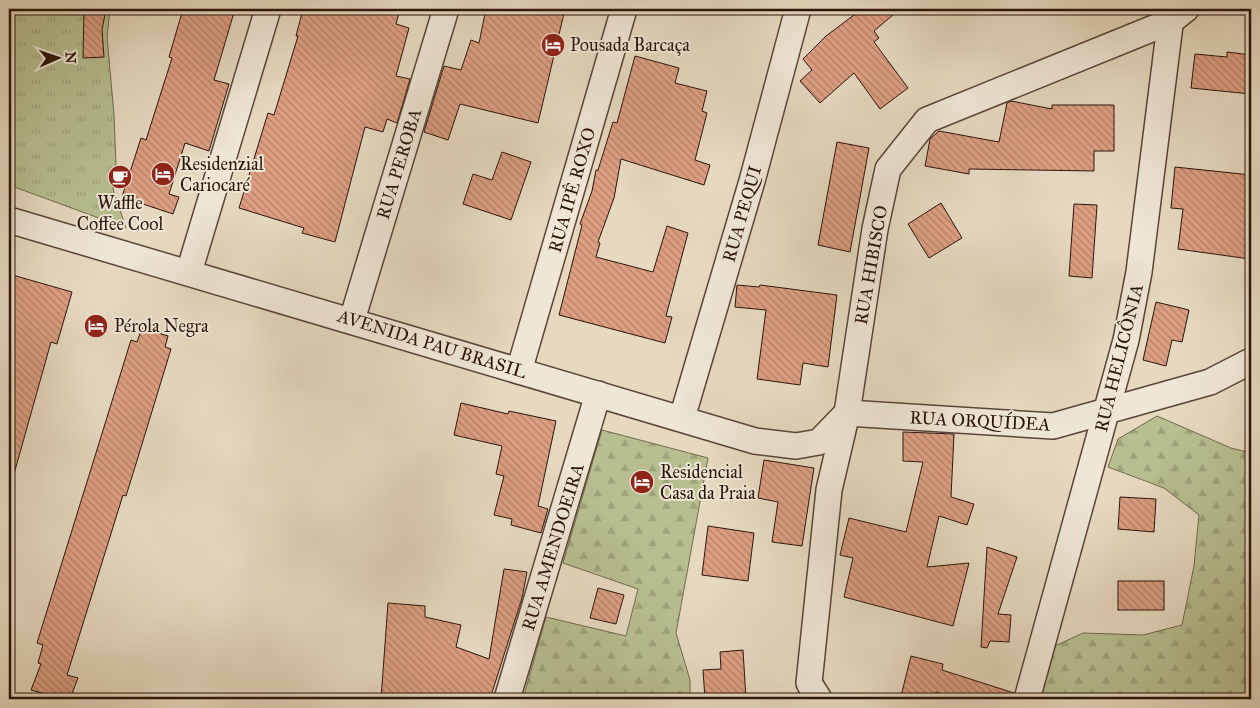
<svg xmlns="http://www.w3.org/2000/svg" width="1260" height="708" viewBox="0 0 1260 708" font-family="'IM FELL Great Primer',serif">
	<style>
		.grass { fill: url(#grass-tufts); stroke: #726a4e }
		.forest { fill: url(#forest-firs); stroke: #726a4e }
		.building { fill: url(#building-back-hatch); stroke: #2c140b }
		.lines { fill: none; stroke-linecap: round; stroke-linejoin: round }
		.minor-casing { stroke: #5a4538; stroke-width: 28 }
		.minor { stroke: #efe6d6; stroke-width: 25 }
		.labels { text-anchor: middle; stroke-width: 4; stroke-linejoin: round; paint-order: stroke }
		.poi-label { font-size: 18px; fill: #2c140b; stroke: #efe6d6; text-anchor: start }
		.street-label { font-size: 18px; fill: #2c140b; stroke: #efe6d6 }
	</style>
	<defs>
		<pattern id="grass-tufts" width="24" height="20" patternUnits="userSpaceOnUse" patternTransform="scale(1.25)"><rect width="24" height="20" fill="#b7bf91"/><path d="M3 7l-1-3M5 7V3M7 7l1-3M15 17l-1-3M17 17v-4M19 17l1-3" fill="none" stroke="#9ea37c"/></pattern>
		<pattern id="forest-firs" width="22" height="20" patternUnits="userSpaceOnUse" patternTransform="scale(1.25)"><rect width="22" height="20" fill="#b7bf91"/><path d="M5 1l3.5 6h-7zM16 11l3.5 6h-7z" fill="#9ea37c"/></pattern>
		<pattern id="building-back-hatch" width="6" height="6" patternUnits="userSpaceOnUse" patternTransform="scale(1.25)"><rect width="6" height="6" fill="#dd9f82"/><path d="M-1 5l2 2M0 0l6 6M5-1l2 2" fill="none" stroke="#b38069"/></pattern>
	</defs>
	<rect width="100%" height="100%" fill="#e6d9c0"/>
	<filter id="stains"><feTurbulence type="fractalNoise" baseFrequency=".004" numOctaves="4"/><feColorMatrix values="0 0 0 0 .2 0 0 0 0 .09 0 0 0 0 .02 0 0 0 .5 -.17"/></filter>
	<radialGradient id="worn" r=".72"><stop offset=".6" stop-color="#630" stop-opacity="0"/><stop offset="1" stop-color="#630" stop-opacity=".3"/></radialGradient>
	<polygon class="grass" points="9,9 110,9 107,37 114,115 116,166 113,189 126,228 9,185"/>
	<g class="forest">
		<polygon points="1157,416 1231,448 1251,453 1251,699 1042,699 1042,691 1055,646 1083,633 1143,635 1182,625 1194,566 1199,515 1164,488 1108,467 1118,439"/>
		<polygon points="602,430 708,458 676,633 690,680 690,699 523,699 546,617 626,636 638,589 563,563"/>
	</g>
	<g class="building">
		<polygon points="84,9 106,9 102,30 104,57 83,58"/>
		<polygon points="183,9 235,9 214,80 229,84 209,151 185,143 169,194 179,197 173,214 122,197 141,138 146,140 172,58 169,57"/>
		<polygon points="303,9 400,9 396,24 409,28 396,76 410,79 397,123 387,119 383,132 365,127 335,242 302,233 304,228 239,208 268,113 274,115 298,36 296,36"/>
		<polygon points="486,9 565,9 538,123 460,104 448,140 424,132 444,66 461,70 471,40 479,43"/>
		<polygon points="862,9 900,9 874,31 879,38 874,42 908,88 880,109 854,73 820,103 800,81 812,70 803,59 826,36"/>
		<polygon points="1227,52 1251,55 1251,94 1191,88 1195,54 1227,57"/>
		<polygon points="635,56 679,68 675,83 707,91 702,111 707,113 695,160 710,165 704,185 621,159 614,198 598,242 600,243 596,257 653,272 667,226 688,233 666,316 672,317 665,343 559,315 582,225 580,224 592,191 596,170 598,170 613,122 617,123"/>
		<polygon points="1011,101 1052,109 1052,105 1114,105 1114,151 1094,151 1094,171 969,169 969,174 925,166 930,139 939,131 999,142 1007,103"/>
		<polygon points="837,142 869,148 850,252 818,245"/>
		<polygon points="502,152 531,162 511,220 463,204 473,174 492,180"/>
		<polygon points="1175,167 1251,175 1250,259 1178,249 1183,209 1171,208"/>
		<polygon points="941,203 962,238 929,258 908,224"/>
		<polygon points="1074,204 1097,205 1092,278 1069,276"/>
		<polygon points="9,274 72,292 57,344 51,342 14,474 9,473"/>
		<polygon points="737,285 759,287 760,285 837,295 828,367 803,363 800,385 757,379 766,310 735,307"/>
		<polygon points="1156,302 1189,310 1182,342 1172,340 1166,366 1143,360"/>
		<polygon points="142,328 168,336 165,347 171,349 135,467 126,496 123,495 67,675 78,678 70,699 64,699 31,690 41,664 38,663 43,645 37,643 131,340 137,342"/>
		<polygon points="461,403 508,414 509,411 556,421 538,506 548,509 541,533 511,525 512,519 494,515 504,476 496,474 502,446 454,435"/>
		<polygon points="903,432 954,434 951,497 974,504 967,525 939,516 927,567 969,563 953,626 844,597 853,558 840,555 849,518 906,532 923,462 903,461"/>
		<polygon points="764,460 814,468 802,546 772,542 778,502 758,498"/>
		<polygon points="1120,497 1156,499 1154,532 1118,529"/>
		<polygon points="708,526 754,533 748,581 702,575"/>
		<polygon points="987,547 1017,557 998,614 1011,615 1009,642 990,641 987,648 981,647"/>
		<polygon points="504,569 527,572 522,598 490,699 381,699 388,603 425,606 425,617 461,625 456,647 489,659"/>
		<rect x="1118" y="581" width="46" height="29"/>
		<polygon points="598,588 624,595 616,624 590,618"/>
		<polygon points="743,650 746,699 705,699 703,670 721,669 720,652"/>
		<polygon points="911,656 943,664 942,670 1014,693 1013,699 957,699 936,692 934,699 913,699 901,696"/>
	</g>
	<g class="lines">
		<g class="minor-casing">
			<g id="minor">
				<polyline points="9,220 755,441 796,446 819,442 847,413"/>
				<polyline points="189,272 268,9"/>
				<polyline points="352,320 446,9"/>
				<polyline points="519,371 624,9"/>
				<polyline points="847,413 1053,426 1210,382 1251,361"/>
				<polyline points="682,418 752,181 798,9"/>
				<polyline points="507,699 598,394"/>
				<polyline points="819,699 809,683 829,490 847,413 875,229 888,169 927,120 1171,21 1186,9"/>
				<polyline points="1027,699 1126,340 1139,272 1172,9"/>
			</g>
		</g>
		<use href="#minor" class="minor"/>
	</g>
	<defs>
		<g id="hotel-disc" transform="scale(1.25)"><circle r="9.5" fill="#8f2418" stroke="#efe6d6"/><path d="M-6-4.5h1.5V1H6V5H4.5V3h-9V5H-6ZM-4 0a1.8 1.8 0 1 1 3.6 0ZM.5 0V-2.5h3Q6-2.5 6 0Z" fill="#fff"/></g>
		<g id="cafe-disc" transform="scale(1.25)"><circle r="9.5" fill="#8f2418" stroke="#efe6d6"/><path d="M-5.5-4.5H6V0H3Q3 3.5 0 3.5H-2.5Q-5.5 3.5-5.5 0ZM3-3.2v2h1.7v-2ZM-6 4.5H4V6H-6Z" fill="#fff"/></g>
	</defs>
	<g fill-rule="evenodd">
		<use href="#hotel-disc" x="553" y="45"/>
		<use href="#hotel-disc" x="163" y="174"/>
		<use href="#cafe-disc" x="120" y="177"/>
		<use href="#hotel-disc" x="96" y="326"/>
		<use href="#hotel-disc" x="642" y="482"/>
	</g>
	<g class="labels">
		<g class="poi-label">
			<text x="570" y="51">Pousada Barcaça</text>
			<text x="180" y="170">Residenzial<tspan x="180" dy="21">Cariocaré</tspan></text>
			<text x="120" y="209" text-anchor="middle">Waffle<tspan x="120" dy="21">Coffee Cool</tspan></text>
			<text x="114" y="332">Pérola Negra</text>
			<text x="660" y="478">Residencial<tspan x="660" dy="21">Casa da Praia</tspan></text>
		</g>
		<g class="street-label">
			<text transform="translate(399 164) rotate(-73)" y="6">RUA PEROBA</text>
			<text transform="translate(572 190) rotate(-74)" y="6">RUA IPÊ ROXO</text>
			<text transform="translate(742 214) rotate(-74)" y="6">RUA PEQUI</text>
			<text transform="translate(871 265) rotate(-80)" y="6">RUA HIBISCO</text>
			<text transform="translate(432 344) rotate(17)" y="6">AVENIDA PAU BRASIL</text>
			<text transform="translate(1119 358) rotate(-76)" y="6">RUA HELICÔNIA</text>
			<text transform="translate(980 421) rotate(3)" y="6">RUA ORQUÍDEA</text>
			<text transform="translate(553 547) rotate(-73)" y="6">RUA AMENDOEIRA</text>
		</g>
	</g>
	<rect width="1260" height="708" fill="none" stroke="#e6d9c0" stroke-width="30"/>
	<rect x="10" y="10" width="1240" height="688" fill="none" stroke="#2c140b" stroke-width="2.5"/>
	<rect x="15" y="15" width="1230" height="678" fill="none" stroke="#2c140b"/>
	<g transform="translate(58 58) rotate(88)" stroke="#efe6d6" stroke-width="4" paint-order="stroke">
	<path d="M0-4L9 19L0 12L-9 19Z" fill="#2c140b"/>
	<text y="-8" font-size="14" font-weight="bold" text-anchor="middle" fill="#2c140b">N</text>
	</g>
	<rect width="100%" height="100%" filter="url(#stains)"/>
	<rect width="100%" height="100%" fill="url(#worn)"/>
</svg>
